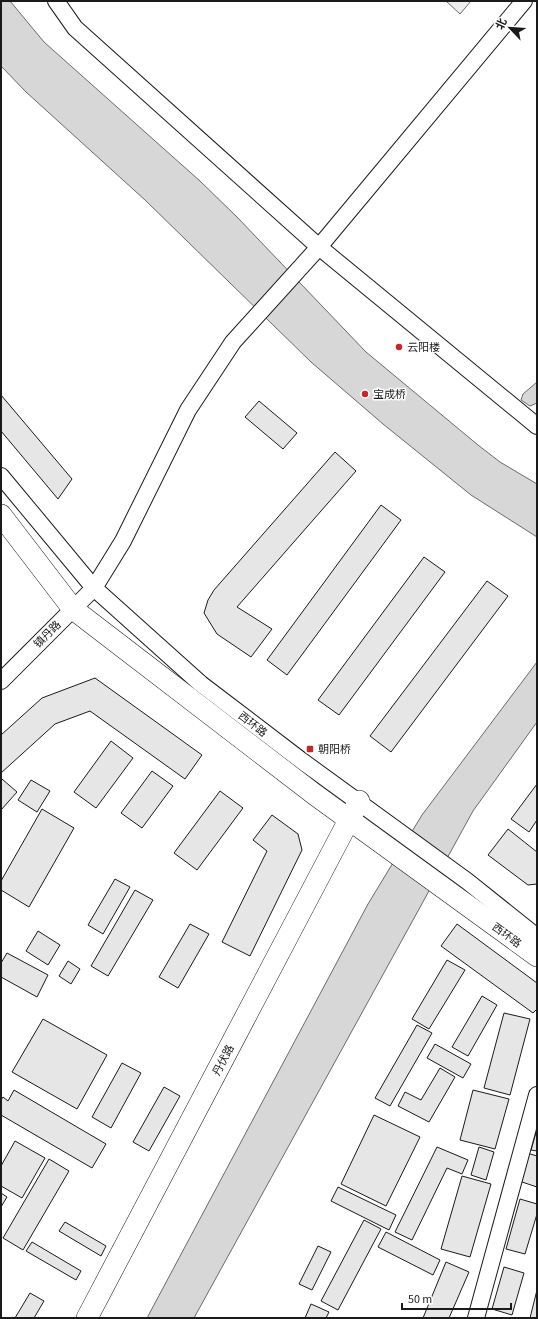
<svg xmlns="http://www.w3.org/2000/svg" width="538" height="1319" viewBox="0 0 538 1319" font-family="'Source Sans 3','Noto Sans SC',sans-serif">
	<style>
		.built { fill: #ededed; stroke: #6a6a6a }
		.water { fill: #d7d7d7; stroke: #6a6a6a }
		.building { fill: #e6e6e6; stroke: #1a1a1a }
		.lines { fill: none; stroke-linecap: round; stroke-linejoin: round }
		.minor-casing { stroke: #1a1a1a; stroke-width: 18 }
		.major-casing { stroke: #1a1a1a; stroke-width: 22 }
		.minor { stroke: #fff; stroke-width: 16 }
		.major { stroke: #fff; stroke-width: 21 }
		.poi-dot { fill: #c62828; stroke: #fff; stroke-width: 1.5 }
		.labels { text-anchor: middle; stroke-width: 3; stroke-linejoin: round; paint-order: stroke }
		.poi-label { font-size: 11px; fill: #1a1a1a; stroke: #fff; text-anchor: start }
		.street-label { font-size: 11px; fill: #1a1a1a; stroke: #fff }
	</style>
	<rect width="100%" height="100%" fill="#fff"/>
	<polygon class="built" points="446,1 471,1 460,14"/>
	<g class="water">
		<polygon points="1,1 10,1 44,42 200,181 237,217 366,352 478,445 500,462 537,484 537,537 471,495 383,424 311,362 145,200 26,92 1,66"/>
		<polygon points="537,382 537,403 530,406 521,400 523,394"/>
		<polygon points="537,662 537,722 473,811 194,1318 147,1318 368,904 422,815"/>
	</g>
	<g class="building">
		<polygon points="1,395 72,479 58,499 1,431"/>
		<polygon points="259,401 297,433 283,449 245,417"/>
		<polygon points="335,452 356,471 237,607 272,629 251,657 217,634 204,613 208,600 214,590"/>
		<polygon points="381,505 401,520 287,675 267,660"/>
		<polygon points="424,557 445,572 339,715 318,700"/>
		<polygon points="487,581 508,596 391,752 370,736"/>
		<polygon points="95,678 202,755 185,779 90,711 55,724 1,773 1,735 42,698"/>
		<polygon points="111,741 133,758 96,808 74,792"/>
		<polygon points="152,771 173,786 142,828 121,813"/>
		<polygon points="2,779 17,792 1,810 1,780"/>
		<polygon points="31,780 50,791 37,812 18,800"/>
		<polygon points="537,784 537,820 529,832 511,819"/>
		<polygon points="220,791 243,808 197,870 174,853"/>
		<polygon points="42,809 74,828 29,907 1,890 1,881"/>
		<polygon points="272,815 298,834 302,850 250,956 222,942 267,851 253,840"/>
		<polygon points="508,829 537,852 537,884 528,885 488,855"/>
		<polygon points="115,879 130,887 103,934 88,925"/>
		<polygon points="135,890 153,900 108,976 91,966"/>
		<polygon points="190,924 209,934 178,988 159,977"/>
		<polygon points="457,924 537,983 537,1009 533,1013 441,946"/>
		<polygon points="38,931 60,945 48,965 26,951"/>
		<polygon points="7,953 48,975 37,997 1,977 1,963"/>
		<polygon points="447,960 465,970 429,1029 412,1019"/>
		<polygon points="68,961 80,969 71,984 59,976"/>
		<polygon points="482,996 497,1005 468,1056 452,1047"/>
		<polygon points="504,1013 530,1019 510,1095 484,1088"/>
		<polygon points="43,1019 107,1055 77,1109 12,1072"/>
		<polygon points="417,1025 432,1033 390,1106 375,1098"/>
		<polygon points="435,1044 471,1064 463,1078 427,1058"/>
		<polygon points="122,1063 141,1073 111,1128 92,1117"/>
		<polygon points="440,1068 455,1077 429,1122 398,1106 405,1092 421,1100"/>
		<polygon points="164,1087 180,1096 149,1151 133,1142"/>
		<polygon points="14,1090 106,1144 92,1168 1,1115 1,1100 3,1097 8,1101"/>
		<polygon points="473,1090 509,1099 495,1149 460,1140"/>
		<polygon points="374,1115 420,1137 386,1206 341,1184"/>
		<polygon points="537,1129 537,1151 531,1150"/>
		<polygon points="15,1141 45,1158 22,1198 1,1186 1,1166"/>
		<polygon points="437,1147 468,1160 462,1174 447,1168 412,1240 395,1232"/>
		<polygon points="479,1147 494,1152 486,1180 471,1175"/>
		<polygon points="527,1153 537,1156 537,1187 519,1181"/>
		<polygon points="49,1159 69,1171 23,1250 3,1238"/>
		<polygon points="462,1176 491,1184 470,1257 441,1249"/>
		<polygon points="338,1187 396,1215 389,1230 331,1201"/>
		<polygon points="1,1193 7,1197 1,1207"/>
		<polygon points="520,1199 537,1204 537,1214 525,1254 506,1249"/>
		<polygon points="364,1220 381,1229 338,1310 321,1301"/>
		<polygon points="65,1222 106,1246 101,1256 59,1231"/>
		<polygon points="386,1232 440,1260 433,1275 378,1247"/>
		<polygon points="32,1242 81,1271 76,1280 26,1251"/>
		<polygon points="318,1246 331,1252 312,1290 299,1284"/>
		<polygon points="446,1262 469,1272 449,1318 423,1318"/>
		<polygon points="504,1267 524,1273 512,1315 492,1309"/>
		<polygon points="537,1290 537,1318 530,1318"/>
		<polygon points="30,1293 44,1301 34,1318 15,1318"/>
		<polygon points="311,1304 329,1312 326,1318 305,1318"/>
	</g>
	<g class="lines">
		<g class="minor-casing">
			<g id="minor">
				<polyline points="56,1 75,28 319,247 537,426"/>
				<polyline points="1,476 94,588 201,684 302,761 467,881 537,937"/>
				<polyline points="1,681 94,588 123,541 188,410 233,342 319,247 524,1"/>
				<polyline points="476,1318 537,1095"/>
			</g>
		</g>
		<g class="major-casing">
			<g id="major">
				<polyline points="1,515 73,609 314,794 537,956"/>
				<polyline points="87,1318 359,801"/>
			</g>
		</g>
		<use href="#minor" class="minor"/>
		<use href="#major" class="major"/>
	</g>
	<g class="poi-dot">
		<circle cx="399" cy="347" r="4"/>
		<circle cx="365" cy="394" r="4"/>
		<rect x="306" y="745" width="8" height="8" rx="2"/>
	</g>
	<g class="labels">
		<g class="poi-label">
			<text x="407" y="351">云阳楼</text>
			<text x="373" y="398">宝成桥</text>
			<text x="318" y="753">朝阳桥</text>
		</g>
		<g class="street-label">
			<text transform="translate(47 634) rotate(-45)" y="4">镇丹路</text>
			<text transform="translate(253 724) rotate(38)" y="4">西环路</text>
			<text transform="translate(507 935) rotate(36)" y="4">西环路</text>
			<text transform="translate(223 1060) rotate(-62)" y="4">丹伏路</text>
		</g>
	</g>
	<rect width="538" height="1319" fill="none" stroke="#1a1a1a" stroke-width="4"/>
	<g transform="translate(510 28) rotate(295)" stroke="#ffffff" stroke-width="3" paint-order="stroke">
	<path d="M0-3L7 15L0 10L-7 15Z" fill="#1a1a1a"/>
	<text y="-6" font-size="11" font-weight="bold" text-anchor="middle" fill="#1a1a1a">北</text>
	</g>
	<path d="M402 1303v6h109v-6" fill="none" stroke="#1a1a1a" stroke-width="2"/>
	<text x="408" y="1303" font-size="12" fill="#1a1a1a" stroke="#ffffff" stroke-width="3" paint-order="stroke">50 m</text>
</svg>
